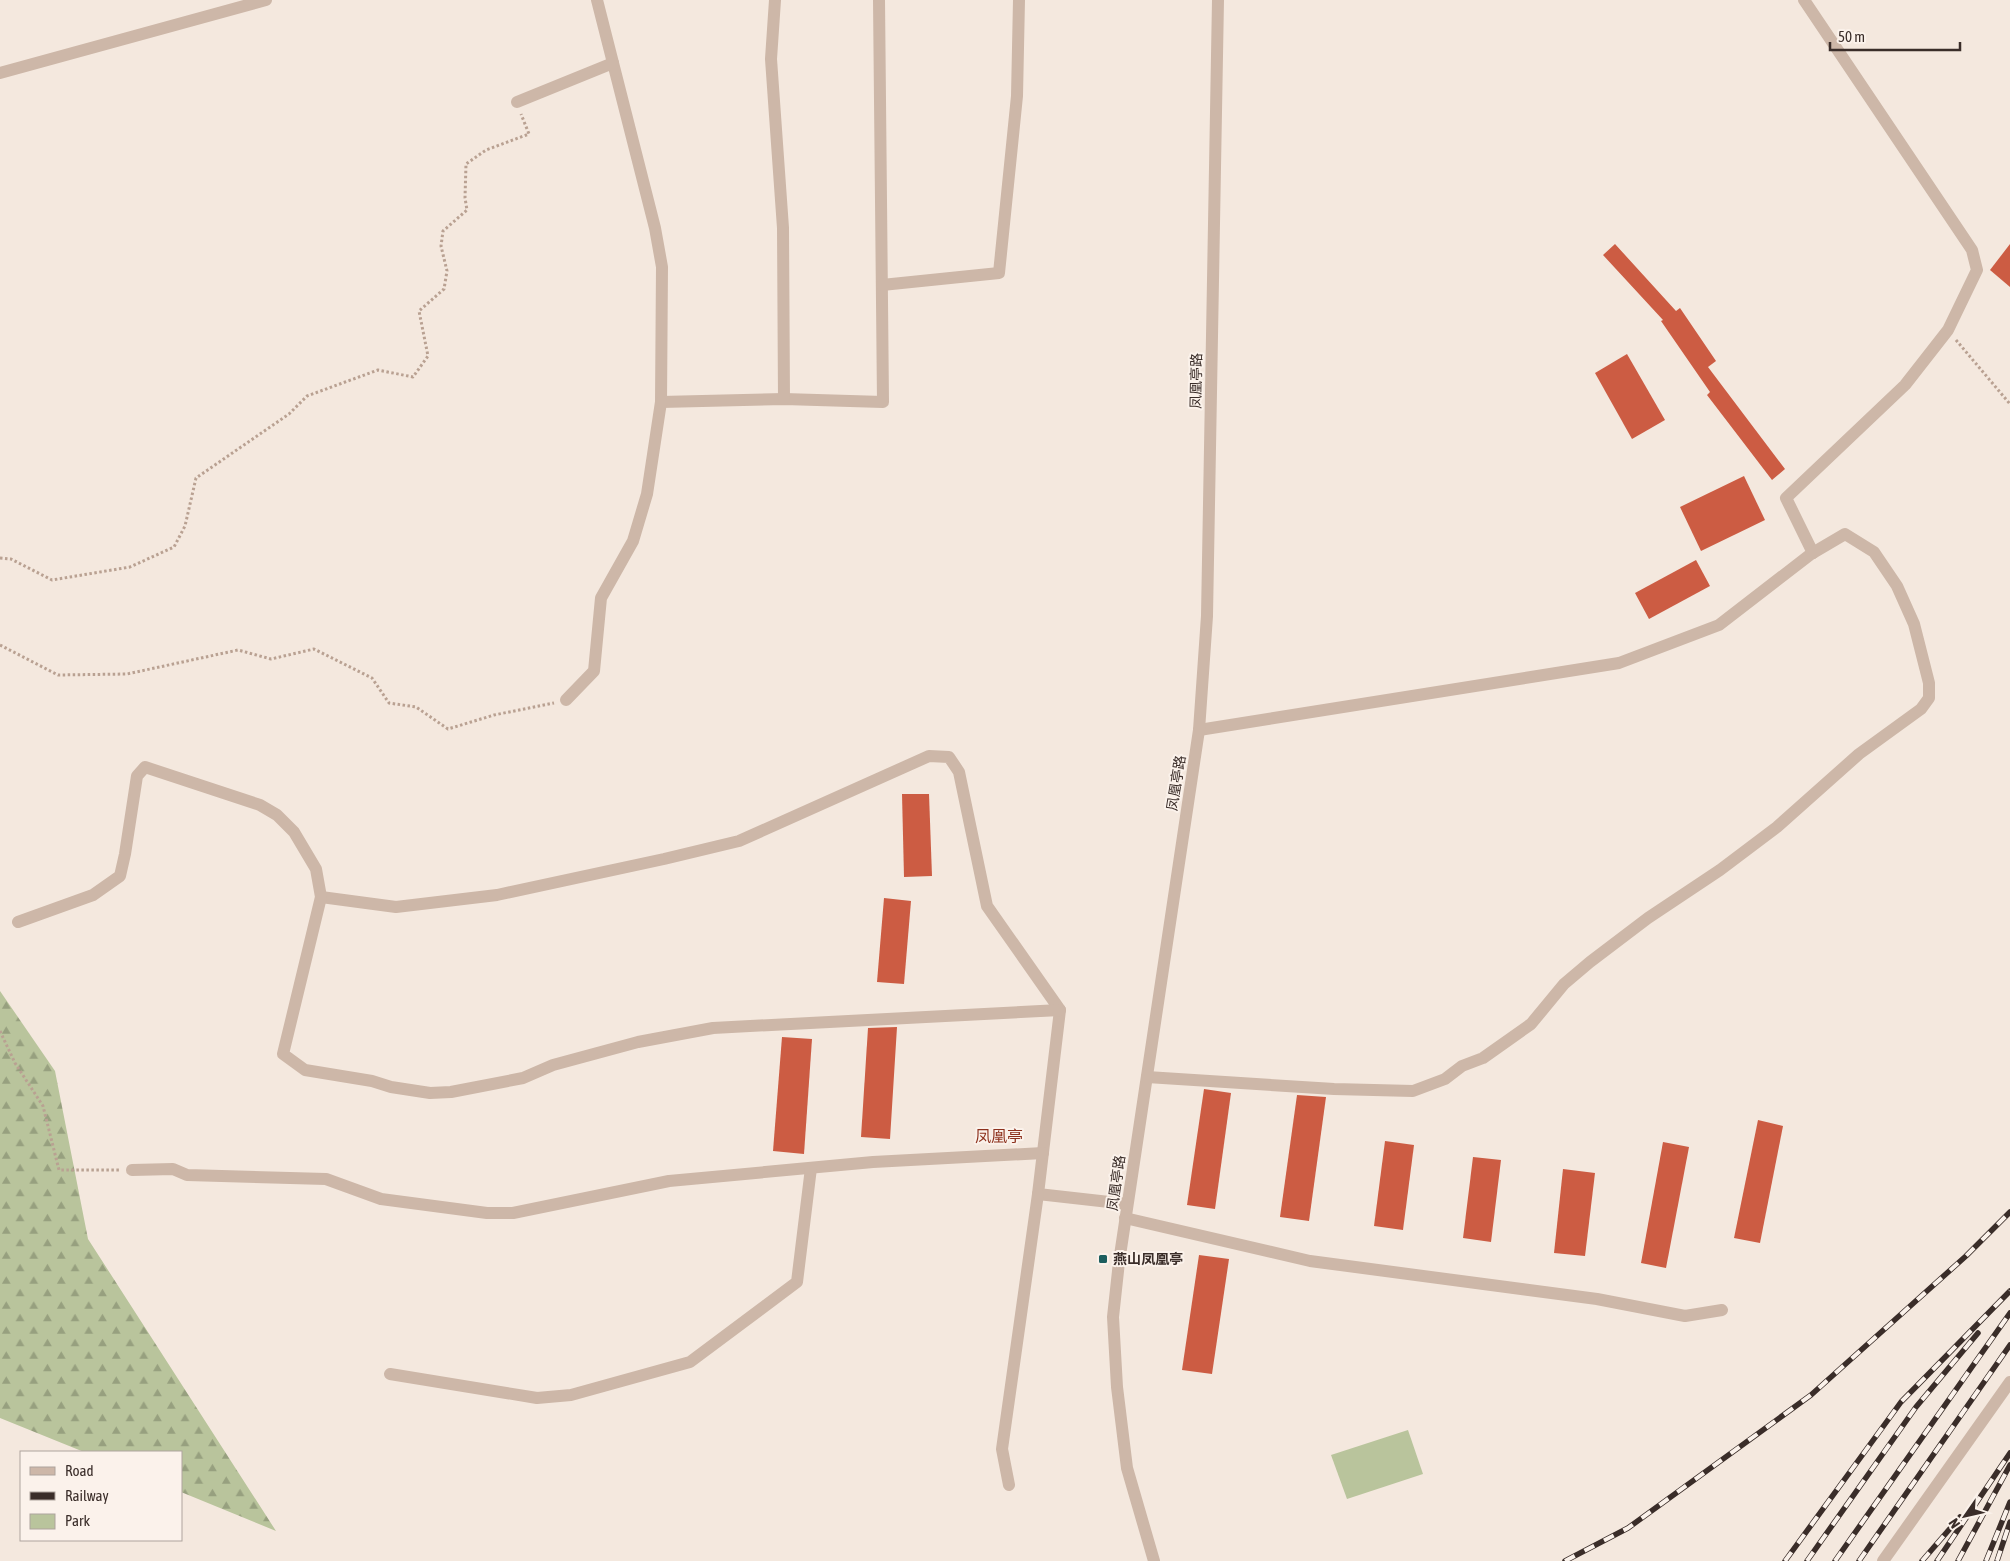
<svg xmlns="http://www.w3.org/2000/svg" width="2010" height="1561" viewBox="0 0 2010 1561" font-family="'Asap Condensed','Noto Sans SC',sans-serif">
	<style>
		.forest { fill: url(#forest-firs) }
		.park { fill: #b9c49c }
		.building { fill: #cc5c43 }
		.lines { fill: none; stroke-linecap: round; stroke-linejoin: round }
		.path { stroke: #b9a192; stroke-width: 3; stroke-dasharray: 2.5 2.5; stroke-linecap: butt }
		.minor { stroke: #cdb7a8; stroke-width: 12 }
		.rail-casing { stroke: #3a2d29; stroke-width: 5.5 }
		.rail { stroke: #fbf2eb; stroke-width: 4; stroke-dasharray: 11; stroke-linecap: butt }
		.poi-dot { fill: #1c5e5e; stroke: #fbf2eb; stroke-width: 2 }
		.labels { text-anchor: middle; stroke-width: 4; stroke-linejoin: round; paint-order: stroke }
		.street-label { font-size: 14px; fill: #3a2d29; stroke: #fbf2eb }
		.poi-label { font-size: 14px; font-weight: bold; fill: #3a2d29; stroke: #fbf2eb; text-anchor: start }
		.quarter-label { font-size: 16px; fill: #8d311d; stroke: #fbf2eb }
	</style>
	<defs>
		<pattern id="forest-firs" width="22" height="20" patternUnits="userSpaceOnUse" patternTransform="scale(1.25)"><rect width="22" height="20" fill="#b9c49c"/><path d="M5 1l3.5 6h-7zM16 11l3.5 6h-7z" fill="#97a07f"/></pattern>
	</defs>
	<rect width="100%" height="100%" fill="#f4e8de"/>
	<polygon class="forest" points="0,991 55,1071 88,1239 276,1531 181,1492 181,1452 84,1452 0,1418"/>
	<polygon class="park" points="1408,1430 1423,1474 1347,1499 1331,1455"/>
	<g class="building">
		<polygon points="1615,244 1676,311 1680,308 1716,361 1708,367 1785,469 1772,480 1707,395 1710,392 1661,321 1663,320 1603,255"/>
		<polygon points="2010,244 2010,287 1990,270"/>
		<polygon points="1627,354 1665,420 1632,439 1595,373"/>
		<polygon points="1744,476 1765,520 1701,551 1680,507"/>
		<polygon points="1696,560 1710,586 1649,619 1635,593"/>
		<polygon points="902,794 929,794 932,876 904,877"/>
		<polygon points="884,898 911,901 904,984 877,982"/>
		<polygon points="897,1027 890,1139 861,1137 868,1028"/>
		<polygon points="782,1037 812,1039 804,1154 773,1151"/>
		<polygon points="1204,1089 1231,1093 1215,1209 1187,1205"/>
		<polygon points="1297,1095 1326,1097 1309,1221 1280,1217"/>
		<polygon points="1758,1120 1783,1126 1760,1243 1734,1238"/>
		<polygon points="1385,1141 1414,1145 1403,1230 1374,1226"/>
		<polygon points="1663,1142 1689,1147 1666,1268 1641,1263"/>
		<polygon points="1473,1157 1501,1160 1491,1242 1463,1238"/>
		<polygon points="1563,1169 1595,1173 1585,1256 1554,1253"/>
		<polygon points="1199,1255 1229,1259 1212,1374 1182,1370"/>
	</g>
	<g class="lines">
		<g class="path">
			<polyline points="1956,340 2010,404"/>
			<polyline points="0,558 11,559 52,580 130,567 174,547 185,526 196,478 289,414 307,396 378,370 413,377 428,356 419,311 444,289 447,271 441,246 443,231 467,210 465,198 466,164 486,150 529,134 521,114"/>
			<polyline points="0,645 58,675 127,674 238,650 271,659 314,649 372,678 389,703 416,707 448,729 494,715 554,703"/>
			<polyline points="0,1031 15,1063 43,1106 59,1170 119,1170"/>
		</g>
		<g class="minor">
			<polyline points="597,0 655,228 662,267 661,402 784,399 883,402 879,0"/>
			<polyline points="775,0 771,59 783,228 784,399"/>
			<polyline points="1804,0 1972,250 1977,270 1948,330 1905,385 1786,498 1813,553"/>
			<polyline points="0,73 266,0"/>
			<polyline points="517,102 613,63"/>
			<polyline points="882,285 999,273 1017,96 1019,0"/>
			<polyline points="566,700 594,671 601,598 633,541 647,494 661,402"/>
			<polyline points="321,897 396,907 497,895 664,859 739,841 929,756 949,757 959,772 987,906 1060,1010 1038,1194 1127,1204"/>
			<polyline points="18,922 93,895 120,876 125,854 137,776 145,767 260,805 277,815 294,832 316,869 321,897 283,1054 305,1070 372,1081 391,1087 430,1093 451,1092 523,1078 553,1065 638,1042 713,1028 1060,1010"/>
			<polyline points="1147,1077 1334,1089 1413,1091 1445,1079 1462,1066 1483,1058 1531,1024 1564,984 1590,962 1648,918 1720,870 1777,827 1859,754 1921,709 1929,698 1929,683 1914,624 1897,586 1874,552 1845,534 1811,554 1719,625 1619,663 1199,730"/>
			<polyline points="132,1170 173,1169 187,1175 326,1179 381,1199 487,1213 513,1213 669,1181 873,1162 1043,1153"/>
			<polyline points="1125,1218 1310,1261 1597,1299 1685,1316 1722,1310"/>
			<polyline points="390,1374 537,1398 571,1395 690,1362 797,1282 811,1168"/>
			<polyline points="1009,1485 1002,1449 1038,1194"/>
			<polyline points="1154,1561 1127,1468 1117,1387 1113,1317 1119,1262 1199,730 1207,616 1218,0"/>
			<polyline points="1883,1561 2010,1382"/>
		</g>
		<g class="rail-casing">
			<g id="rail">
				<polyline points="1565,1561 1628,1528 1811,1395 1966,1256 2010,1212"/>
				<polyline points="1785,1561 1901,1402 2010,1291"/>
				<polyline points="1807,1561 1916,1407 1978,1333"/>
				<polyline points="1835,1561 2010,1313"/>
				<polyline points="1859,1561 2010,1345"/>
				<polyline points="1922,1561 1960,1517"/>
				<polyline points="1937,1561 2010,1453"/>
				<polyline points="1958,1561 2010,1465"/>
				<polyline points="1986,1561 2010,1502"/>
				<polyline points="1997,1561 2010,1522"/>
			</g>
		</g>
		<use href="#rail" class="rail"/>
	</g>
	<rect class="poi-dot" x="1098" y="1254" width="10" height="10" rx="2.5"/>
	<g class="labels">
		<g class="street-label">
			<text transform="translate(1196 381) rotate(-89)" y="5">凤凰亭路</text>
			<text transform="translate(1176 783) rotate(-81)" y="5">凤凰亭路</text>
			<text transform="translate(1116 1183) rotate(-82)" y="5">凤凰亭路</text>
		</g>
		<g class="poi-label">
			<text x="1113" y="1264">燕山凤凰亭</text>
		</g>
		<g class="quarter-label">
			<text x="999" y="1142">凤凰亭</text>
		</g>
	</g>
	<rect x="20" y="1451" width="162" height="90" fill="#fbf2eb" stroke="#aea39d"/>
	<rect x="30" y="1467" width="25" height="8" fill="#cdb7a8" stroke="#aea39d"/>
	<text x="65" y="1476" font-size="15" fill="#3a2d29">Road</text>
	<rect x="30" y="1492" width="25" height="8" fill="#3a2d29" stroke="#aea39d"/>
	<text x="65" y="1501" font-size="15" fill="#3a2d29">Railway</text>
	<rect x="30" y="1514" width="25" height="15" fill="#b9c49c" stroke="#aea39d"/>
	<text x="65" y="1526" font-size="15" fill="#3a2d29">Park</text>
	<g transform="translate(1965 1516) rotate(236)" stroke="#fbf2eb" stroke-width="4" paint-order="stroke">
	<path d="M0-4L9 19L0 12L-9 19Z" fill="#3a2d29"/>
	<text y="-8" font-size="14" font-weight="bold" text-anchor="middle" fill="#3a2d29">N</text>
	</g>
	<path d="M1830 42v8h130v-8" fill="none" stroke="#3a2d29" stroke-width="2.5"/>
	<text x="1838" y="42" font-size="15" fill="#3a2d29" stroke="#fbf2eb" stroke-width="4" paint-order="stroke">50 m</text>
</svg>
